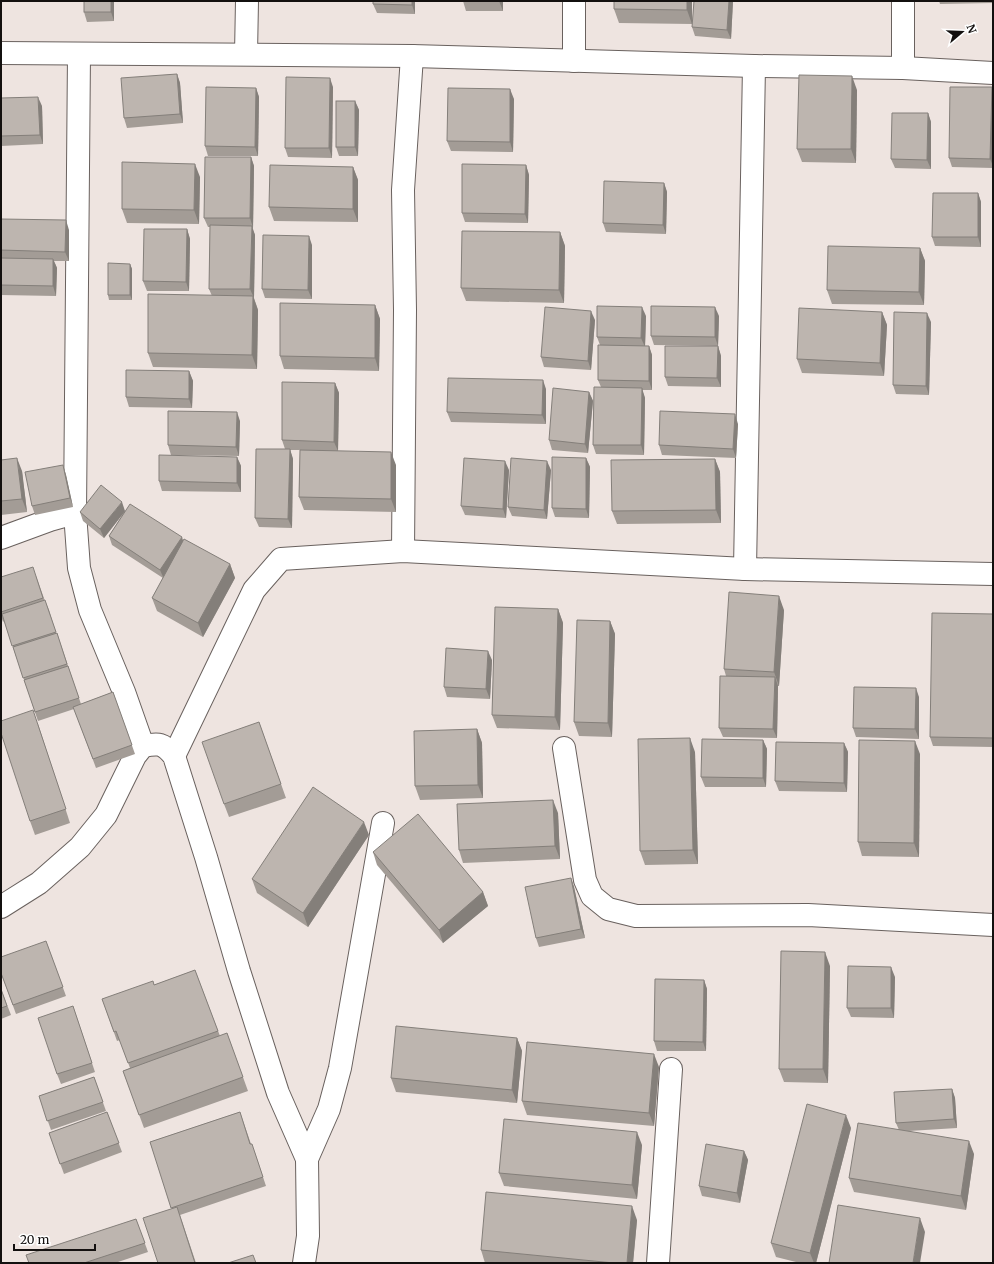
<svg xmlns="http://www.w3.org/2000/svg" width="994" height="1264" viewBox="0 0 994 1264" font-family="Merriweather,serif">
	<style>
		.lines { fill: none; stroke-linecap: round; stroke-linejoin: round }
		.minor-casing { stroke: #69615e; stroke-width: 24 }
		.minor { stroke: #fff; stroke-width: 22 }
		.wall { fill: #a39c96 }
		.shaded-wall { fill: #847f7a }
		.building { fill: #bdb5af; stroke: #847f7a }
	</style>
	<rect width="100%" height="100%" fill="#eee4e0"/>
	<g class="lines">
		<g class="minor-casing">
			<g id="minor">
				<polyline points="1,53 412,56 754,66 903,68 993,73"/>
				<polyline points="79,54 75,513 79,568 90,610 124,692 143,746"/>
				<polyline points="246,54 247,1"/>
				<polyline points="574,61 574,1"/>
				<polyline points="903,68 903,1"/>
				<polyline points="1,538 50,520 75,513"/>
				<polyline points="403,551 405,310 403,190 412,56"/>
				<polyline points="745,569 754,66"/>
				<polyline points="564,748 585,880 592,896 608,909 636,916 808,915 993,925"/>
				<polyline points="174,756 254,590 281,559 403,551 745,569 993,574"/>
				<path d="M1,907L39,883L80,847L106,815L135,756L143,746C159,743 163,743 174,756L206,857L239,971L278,1093L307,1159L308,1236L304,1263"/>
				<polyline points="307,1159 329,1109 340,1068 383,823"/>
				<polyline points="658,1263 671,1069"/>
			</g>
		</g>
		<use href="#minor" class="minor"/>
	</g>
	<g class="wall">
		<polygon points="114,1 114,21 87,22 84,12"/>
		<polygon points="373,1 415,1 415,14 377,13 373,4"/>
		<polygon points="463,1 503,1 503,11 466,11"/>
		<polygon points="614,1 692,1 692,24 619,23 614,9"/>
		<polygon points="694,1 733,1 731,39 695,36 692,27"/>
		<polygon points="939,1 993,1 993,3 940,4"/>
		<polygon points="177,74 180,83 183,123 127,128 124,118"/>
		<polygon points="333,87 332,158 288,157 285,148"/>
		<polygon points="992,87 993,91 993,168 952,167 949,158"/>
		<polygon points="256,88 259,97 258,156 208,156 205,146"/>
		<polygon points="857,90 856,163 802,162 797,149"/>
		<polygon points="1,98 42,106 43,144 1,146"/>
		<polygon points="514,99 513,152 451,151 447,141"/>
		<polygon points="355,101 359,110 358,156 339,156 336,147"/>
		<polygon points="928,113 931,122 931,169 895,168 891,159"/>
		<polygon points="251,157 254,166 253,228 252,228 255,235 254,298 258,310 257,369 153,367 148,353 212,296 209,289 210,227 208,227 204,218"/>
		<polygon points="526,165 529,175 528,223 465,222 462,213"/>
		<polygon points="353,167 358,180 358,222 274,221 269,207"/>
		<polygon points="200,177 199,224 127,223 122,209"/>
		<polygon points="664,183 667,192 666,234 606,232 603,223"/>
		<polygon points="978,193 981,202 981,247 935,246 932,237"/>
		<polygon points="1,219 69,230 69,261 54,261 57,268 56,296 1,295"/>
		<polygon points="187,229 190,239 189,291 147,291 143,281"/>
		<polygon points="560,232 565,246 564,303 466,301 461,288"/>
		<polygon points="312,245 312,299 265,298 262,289"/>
		<polygon points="920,248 925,261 924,305 832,304 827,290"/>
		<polygon points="130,264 132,269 132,300 109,300 108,295"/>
		<polygon points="375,305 380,319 379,371 284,369 280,356"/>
		<polygon points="882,312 887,325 884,376 802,373 797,359"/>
		<polygon points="646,316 645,346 649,346 652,355 652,390 642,390 645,398 644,455 596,454 593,445 601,387 598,380 600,345 597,337"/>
		<polygon points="719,316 718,346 654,345 651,336"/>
		<polygon points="595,320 591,370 544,367 541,357"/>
		<polygon points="931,322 929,395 896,394 893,385"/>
		<polygon points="718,346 721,356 721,387 668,386 665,377"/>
		<polygon points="189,371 193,381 192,408 129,407 126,397"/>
		<polygon points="335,383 339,393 338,451 396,465 396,512 304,510 299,497 300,450 290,450 293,459 292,528 259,527 255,518 285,449 282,440"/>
		<polygon points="546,389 546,424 451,422 447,412"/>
		<polygon points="589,392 593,401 588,453 552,450 549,440"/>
		<polygon points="240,421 239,456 171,455 168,445"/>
		<polygon points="738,424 736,458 662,455 659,445"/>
		<polygon points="237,457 241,466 241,492 162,491 159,481"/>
		<polygon points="586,458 590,467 589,518 555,517 552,508"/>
		<polygon points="715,459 720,472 721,523 617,524 612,511"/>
		<polygon points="1,460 22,471 27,512 1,515"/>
		<polygon points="63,465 66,475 73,507 35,515 32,506"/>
		<polygon points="509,470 506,518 465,515 461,506"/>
		<polygon points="551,470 547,519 512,516 508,507"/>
		<polygon points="125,511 183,541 230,564 235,578 203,637 157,611 152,598 163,578 112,545 109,536 123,514 104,538 83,521 80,512"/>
		<polygon points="36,576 45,601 49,610 56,633 57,633 60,642 81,704 113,692 135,754 96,768 74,709 38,721 4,621 3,622 1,616 1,577"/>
		<polygon points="558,609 563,623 560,730 497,728 492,715"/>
		<polygon points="784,610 779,686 778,686 777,738 723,737 719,728 726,676 724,669"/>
		<polygon points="993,614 993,747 933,746 930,737"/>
		<polygon points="610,621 615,634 612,737 579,736 574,722"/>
		<polygon points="492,660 490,699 447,697 444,687"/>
		<polygon points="919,697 919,739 856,737 853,728"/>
		<polygon points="259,722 286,798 229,817 224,804"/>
		<polygon points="38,724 70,823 35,835 30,821"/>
		<polygon points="477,729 482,743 483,798 420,800 415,786"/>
		<polygon points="763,740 767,749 766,787 705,787 701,777"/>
		<polygon points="844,743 848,752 847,792 779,791 775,781"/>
		<polygon points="695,752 698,864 645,865 640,851"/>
		<polygon points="920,754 919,857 862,856 858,842"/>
		<polygon points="558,813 560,859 463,863 459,850"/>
		<polygon points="369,835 308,927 257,893 252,879"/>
		<polygon points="373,852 483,892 488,906 443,943 377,865"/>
		<polygon points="571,878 574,887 585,938 539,947 536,938"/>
		<polygon points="46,941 66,996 16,1014 1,973"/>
		<polygon points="830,966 828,1083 784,1082 779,1069"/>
		<polygon points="195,970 220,1036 227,1033 248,1091 144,1128 123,1071 130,1068 120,1040 117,1041 102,999 154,985"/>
		<polygon points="895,977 894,1018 851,1017 847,1008"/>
		<polygon points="704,980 707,989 706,1051 657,1051 654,1041"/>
		<polygon points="1,989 11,1015 1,1019"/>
		<polygon points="73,1006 95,1072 61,1084 57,1074"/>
		<polygon points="517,1038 522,1051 517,1103 396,1092 391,1078"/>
		<polygon points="659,1067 654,1126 527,1115 522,1101"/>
		<polygon points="94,1077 106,1111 51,1130 39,1096"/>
		<polygon points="952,1089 955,1098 957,1128 909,1131 974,1154 966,1210 854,1192 849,1178 899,1130 896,1123"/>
		<polygon points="107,1112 122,1152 64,1174 49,1133"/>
		<polygon points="240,1112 251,1144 255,1153 266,1186 180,1215 196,1263 158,1263 172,1209 150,1142"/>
		<polygon points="851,1128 816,1263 800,1263 776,1257 771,1243"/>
		<polygon points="642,1145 637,1199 504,1186 499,1173"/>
		<polygon points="744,1151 748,1160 740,1203 702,1196 699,1186"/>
		<polygon points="136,1219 148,1252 115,1263 29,1263"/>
		<polygon points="637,1220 633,1263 485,1263 481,1250"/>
	</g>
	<g class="shaded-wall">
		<polygon points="111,1 114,1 114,21 111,12"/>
		<polygon points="412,1 415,1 415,14 412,5"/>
		<polygon points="499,1 503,1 503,11"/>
		<polygon points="687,1 692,1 692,24 687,10"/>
		<polygon points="729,1 733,1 731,39 727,30"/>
		<polygon points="177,74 180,83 183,123 180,114"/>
		<polygon points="852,76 857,90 856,163 851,149"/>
		<polygon points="330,78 333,87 332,158 329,148"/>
		<polygon points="992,87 993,91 993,166 990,159"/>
		<polygon points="256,88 259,97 258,156 255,147"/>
		<polygon points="510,89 514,99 513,152 510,142"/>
		<polygon points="38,97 42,106 43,144 40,135"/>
		<polygon points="355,101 359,110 358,156 355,147"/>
		<polygon points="928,113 931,122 931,169 927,160"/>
		<polygon points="251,157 254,166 253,228 250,218"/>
		<polygon points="195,164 200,177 199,224 194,210"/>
		<polygon points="526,165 529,175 528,223 525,214"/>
		<polygon points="353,167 358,180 358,222 353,209"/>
		<polygon points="664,183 667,192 666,234 663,225"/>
		<polygon points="978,193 981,202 981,247 978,237"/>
		<polygon points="66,220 69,230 69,261 65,252"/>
		<polygon points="252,226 255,235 254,298 250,289"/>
		<polygon points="187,229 190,239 189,291 186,282"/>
		<polygon points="560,232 565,246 564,303 559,290"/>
		<polygon points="309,236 312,245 312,299 308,290"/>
		<polygon points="920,248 925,261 924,305 919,292"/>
		<polygon points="53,259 57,268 56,296 53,286"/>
		<polygon points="130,264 132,269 132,300 130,295"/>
		<polygon points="253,296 258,310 257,369 252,355"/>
		<polygon points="375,305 380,319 379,371 375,358"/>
		<polygon points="642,307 646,316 645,347 641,338"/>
		<polygon points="715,307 719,316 718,346 715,337"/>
		<polygon points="591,311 595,320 591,370 588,361"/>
		<polygon points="882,312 887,325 884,376 880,363"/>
		<polygon points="927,313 931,322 929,395 926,386"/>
		<polygon points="649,346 652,355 652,390 649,381"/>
		<polygon points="718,346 721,356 721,387 717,378"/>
		<polygon points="189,371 193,381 192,408 189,399"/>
		<polygon points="543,380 546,389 546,424 542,415"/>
		<polygon points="335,383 339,393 338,451 334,442"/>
		<polygon points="642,388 645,398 644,455 641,445"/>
		<polygon points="589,392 593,401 588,453 585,444"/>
		<polygon points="237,412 240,421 239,456 236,447"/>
		<polygon points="735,414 738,424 736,458 733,449"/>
		<polygon points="290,449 293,459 292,528 288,519"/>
		<polygon points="391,452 396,465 396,512 391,499"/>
		<polygon points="237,457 241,466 241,492 237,483"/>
		<polygon points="17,458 22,471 27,512 22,499"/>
		<polygon points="586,458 590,467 589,518 586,509"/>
		<polygon points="715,459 720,472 721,523 716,510"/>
		<polygon points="505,461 509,470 506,518 503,509"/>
		<polygon points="547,461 551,470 547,519 544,510"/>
		<polygon points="63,465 66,475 73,507 70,498"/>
		<polygon points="122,502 125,511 104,538 100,529"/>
		<polygon points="182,537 185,547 164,579 160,570"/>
		<polygon points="230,564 235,578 203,637 198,623"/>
		<polygon points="779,596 784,610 779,686 774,672"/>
		<polygon points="558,609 563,623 560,730 555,717"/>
		<polygon points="610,621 615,634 612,737 608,723"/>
		<polygon points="488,651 492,660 490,699 486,689"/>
		<polygon points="775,677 778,686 777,738 773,729"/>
		<polygon points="916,688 919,697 919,739 915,729"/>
		<polygon points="477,729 482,743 483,798 478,785"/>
		<polygon points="690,738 695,752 698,864 693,850"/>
		<polygon points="763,740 767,749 766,787 763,778"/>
		<polygon points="915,741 920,754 919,857 914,843"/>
		<polygon points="844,743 848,752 847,792 844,783"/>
		<polygon points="553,800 558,813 560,859 555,846"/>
		<polygon points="364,822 369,835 308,927 303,913"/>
		<polygon points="571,878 574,887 585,938 581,929"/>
		<polygon points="483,892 488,906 443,943 439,930"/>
		<polygon points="825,952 830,966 828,1083 823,1069"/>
		<polygon points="891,967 895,977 894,1018 891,1008"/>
		<polygon points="704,980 707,989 706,1051 703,1042"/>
		<polygon points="517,1038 522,1051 517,1103 512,1090"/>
		<polygon points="654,1054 659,1067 654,1126 649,1113"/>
		<polygon points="952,1089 955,1098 957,1128 954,1119"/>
		<polygon points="846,1115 851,1128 816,1263 814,1263 810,1253"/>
		<polygon points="637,1132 642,1145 637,1199 632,1185"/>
		<polygon points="969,1141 974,1154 966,1210 961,1196"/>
		<polygon points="744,1151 748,1160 740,1203 737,1193"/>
		<polygon points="632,1206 637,1220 633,1263 627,1263"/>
		<polygon points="920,1218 925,1232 920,1263 913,1263"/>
	</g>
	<g class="building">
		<rect x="84" y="1" width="27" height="11"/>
		<polygon points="373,1 412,1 412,5 373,4"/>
		<polygon points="614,1 687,1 687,10 614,9"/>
		<polygon points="694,1 729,1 727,30 692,27"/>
		<polygon points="177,74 180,114 124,118 121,78"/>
		<polygon points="799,75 852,76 851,149 797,149"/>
		<polygon points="286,77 330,78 329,148 285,148"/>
		<polygon points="206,87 256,88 255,147 205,146"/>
		<polygon points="950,87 992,87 990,159 949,158"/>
		<polygon points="448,88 510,89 510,142 447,141"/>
		<polygon points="38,97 40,135 1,136 1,98"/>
		<rect x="336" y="101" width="19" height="46"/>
		<polygon points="892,113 928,113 927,160 891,159"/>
		<polygon points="205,157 251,157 250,218 204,218"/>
		<polygon points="122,162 195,164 194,210 122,209"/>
		<polygon points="462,164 526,165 525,214 462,213"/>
		<polygon points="270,165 353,167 353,209 269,207"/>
		<polygon points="604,181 664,183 663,225 603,223"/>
		<polygon points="933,193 978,193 978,237 932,237"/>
		<polygon points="1,219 66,220 65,252 1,250"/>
		<polygon points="210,225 252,226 250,289 209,289"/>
		<polygon points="144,229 187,229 186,282 143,281"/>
		<polygon points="462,231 560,232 559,290 461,288"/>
		<polygon points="263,235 309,236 308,290 262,289"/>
		<polygon points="828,246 920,248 919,292 827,290"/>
		<polygon points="1,258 53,259 53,286 1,285"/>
		<polygon points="108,263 130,264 130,295 108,295"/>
		<polygon points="148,294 253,296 252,355 148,353"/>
		<polygon points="280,303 375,305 375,358 280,356"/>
		<polygon points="597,306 642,307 641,338 597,337"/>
		<polygon points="651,306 715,307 715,337 651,336"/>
		<polygon points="545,307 591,311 588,361 541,357"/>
		<polygon points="799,308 882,312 880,363 797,359"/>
		<polygon points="894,312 927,313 926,386 893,385"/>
		<polygon points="598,345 649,346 649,381 598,380"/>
		<polygon points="665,346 718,346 717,378 665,377"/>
		<polygon points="126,370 189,371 189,399 126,397"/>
		<polygon points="448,378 543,380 542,415 447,412"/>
		<polygon points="282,382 335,383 334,442 282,440"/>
		<polygon points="594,387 642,388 641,445 593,445"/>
		<polygon points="553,388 589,392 585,444 549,440"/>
		<polygon points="168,411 237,412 236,447 168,445"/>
		<polygon points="660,411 735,414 733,449 659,445"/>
		<polygon points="256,449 290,449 288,519 255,518"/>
		<polygon points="300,450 391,452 391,499 299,497"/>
		<polygon points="159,455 237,457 237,483 159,481"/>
		<polygon points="552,457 586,458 586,509 552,508"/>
		<polygon points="17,458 22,499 1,501 1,460"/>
		<polygon points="464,458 505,461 503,509 461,506"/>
		<polygon points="511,458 547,461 544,510 508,507"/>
		<polygon points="715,459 716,510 612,511 611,460"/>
		<polygon points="63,465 70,498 32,506 25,472"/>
		<polygon points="101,485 122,502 100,529 80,512"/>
		<polygon points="130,504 182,537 160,570 109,536"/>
		<polygon points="184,539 230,564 198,623 152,598"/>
		<polygon points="33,567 43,598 1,612 1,577"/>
		<polygon points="729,592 779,596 774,672 724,669"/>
		<polygon points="45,600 56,632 12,646 2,614"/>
		<polygon points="495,607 558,609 555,717 492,715"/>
		<polygon points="932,613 993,614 993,738 930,737"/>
		<polygon points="577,620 610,621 608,723 574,722"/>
		<polygon points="57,633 67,664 23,678 13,647"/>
		<polygon points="446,648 488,651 486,689 444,687"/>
		<polygon points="68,666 79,698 35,712 24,680"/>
		<polygon points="720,676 775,677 773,729 719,728"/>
		<polygon points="854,687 916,688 915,729 853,728"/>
		<polygon points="113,692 132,745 93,759 73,707"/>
		<polygon points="33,710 66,809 30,821 1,733 1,721"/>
		<polygon points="259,722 281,784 224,804 202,742"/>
		<polygon points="477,729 478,785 415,786 414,731"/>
		<polygon points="690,738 693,850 640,851 638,739"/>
		<polygon points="702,739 763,740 763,778 701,777"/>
		<polygon points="859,740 915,741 914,843 858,842"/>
		<polygon points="776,742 844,743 844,783 775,781"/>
		<polygon points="313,787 364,822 303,913 252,879"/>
		<polygon points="553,800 555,846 459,850 457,804"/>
		<polygon points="418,814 483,892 439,930 373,852"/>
		<polygon points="571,878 581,929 536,938 525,887"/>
		<polygon points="46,941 63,987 13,1005 1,973 1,957"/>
		<polygon points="781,951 825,952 823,1069 779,1069"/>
		<polygon points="848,966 891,967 891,1008 847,1008"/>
		<polygon points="195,970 218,1031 128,1063 116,1031 114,1032 102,999 153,981 154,985"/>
		<polygon points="655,979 704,980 703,1042 654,1041"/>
		<polygon points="1,989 7,1006 1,1008"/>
		<polygon points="73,1006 92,1063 57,1074 38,1018"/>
		<polygon points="396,1026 517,1038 512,1090 391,1078"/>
		<polygon points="227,1033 243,1077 139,1115 123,1071"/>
		<polygon points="527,1042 654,1054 649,1113 522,1101"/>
		<polygon points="94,1077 103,1102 47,1121 39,1096"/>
		<polygon points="952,1089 954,1119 896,1123 894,1092"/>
		<polygon points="807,1104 846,1115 810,1253 771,1243"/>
		<polygon points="107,1112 119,1143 60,1164 49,1133"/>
		<polygon points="240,1112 250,1144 252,1144 263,1177 171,1208 150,1142"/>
		<polygon points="504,1119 637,1132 632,1185 499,1173"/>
		<polygon points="858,1123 969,1141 961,1196 849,1178"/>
		<polygon points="706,1144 744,1151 737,1193 699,1186"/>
		<polygon points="486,1192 632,1206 627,1263 614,1263 481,1250"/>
		<polygon points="838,1205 920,1218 913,1263 829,1263"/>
		<polygon points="177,1207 195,1263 158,1263 143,1218"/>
		<polygon points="136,1219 145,1243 84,1263 29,1263 26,1255"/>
		<polygon points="253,1255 256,1263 228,1263"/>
	</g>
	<rect width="994" height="1264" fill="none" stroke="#13100f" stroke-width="4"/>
	<g transform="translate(962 32) rotate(71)" stroke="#ffffff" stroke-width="3" paint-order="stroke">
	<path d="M0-3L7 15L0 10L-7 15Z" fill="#13100f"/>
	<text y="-6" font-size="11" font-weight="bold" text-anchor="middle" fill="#13100f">N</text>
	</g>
	<path d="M14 1244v6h81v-6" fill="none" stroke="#13100f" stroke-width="2"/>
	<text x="20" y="1244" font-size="12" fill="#13100f" stroke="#ffffff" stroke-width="3" paint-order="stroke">20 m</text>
</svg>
